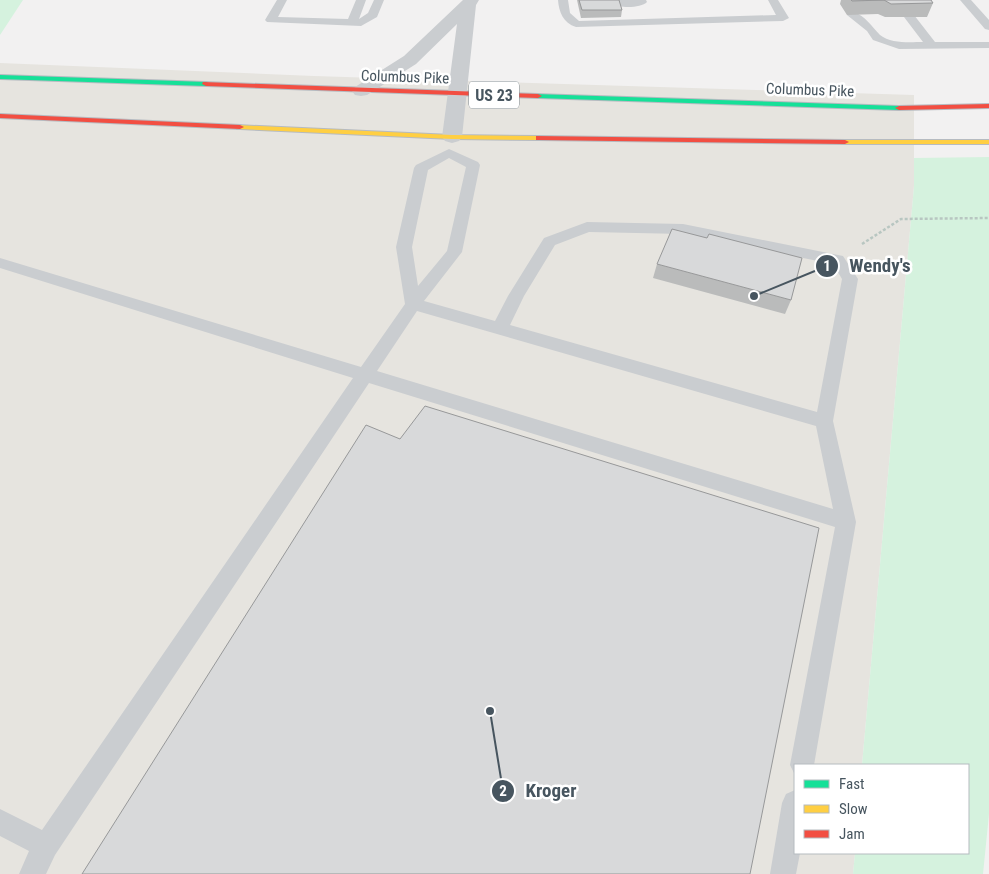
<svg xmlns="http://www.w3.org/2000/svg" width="989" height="874" viewBox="0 0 989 874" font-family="'Roboto Condensed',sans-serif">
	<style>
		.commercial { fill: #e6e4df }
		.green { fill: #d5f2de }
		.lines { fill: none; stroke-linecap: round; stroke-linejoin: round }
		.fast-casing { stroke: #b6bbc1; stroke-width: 2 }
		.slow-casing { stroke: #b6bbc1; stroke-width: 2 }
		.jam-casing { stroke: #b6bbc1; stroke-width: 2 }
		.path { stroke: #b8c6c1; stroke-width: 2.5; stroke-dasharray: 3 2; stroke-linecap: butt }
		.lane { fill: #cacdd0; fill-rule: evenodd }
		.street { fill: #cacdd0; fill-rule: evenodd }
		.fast { fill: #16e098; fill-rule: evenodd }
		.slow { fill: #ffcf43; fill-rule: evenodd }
		.jam { fill: #f24e42; fill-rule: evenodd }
		.wall { fill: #babbbb }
		.building { fill: #d8d9da; stroke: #979899 }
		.labels { text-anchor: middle; stroke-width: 5; stroke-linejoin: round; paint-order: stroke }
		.far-street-label { font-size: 15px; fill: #47555f; stroke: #fff }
		.shield { fill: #fff; stroke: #7e888f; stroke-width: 1 }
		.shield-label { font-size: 16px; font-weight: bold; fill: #47555f }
		.leader { fill: none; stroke: #47555f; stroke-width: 2 }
		.callout-dot { fill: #47555f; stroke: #fff; stroke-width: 2 }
		.mark-label { font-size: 15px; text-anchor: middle; font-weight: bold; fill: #fff }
		.callout-label { font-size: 19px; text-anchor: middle; font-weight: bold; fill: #47555f; stroke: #fff; stroke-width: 5; stroke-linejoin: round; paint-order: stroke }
	</style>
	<rect width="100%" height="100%" fill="#f2f1f1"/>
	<polygon class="commercial" points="0,63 314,76 914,95 914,186 862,765 795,765 795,853 855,853 853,874 0,874"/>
	<g class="green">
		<polygon points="0,0 23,0 0,35"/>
		<polygon points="989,157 989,814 983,874 853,874 855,853 968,853 968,765 862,765 914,186 914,158"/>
	</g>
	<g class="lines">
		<g class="fast-casing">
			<g id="fast">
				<polygon points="0,75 206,82 210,84 206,86 0,79"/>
				<polygon points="535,94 899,106 903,108 899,110 538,98 534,96"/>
			</g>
		</g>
		<g class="slow-casing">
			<g id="slow">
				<polygon points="237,125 452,135 539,136 543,138 539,140 452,139 240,129 237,129"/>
				<rect x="842" y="140" width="147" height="4"/>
			</g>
		</g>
		<g class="jam-casing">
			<g id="jam">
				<polygon points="203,82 538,94 542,96 538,98 206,86 202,84"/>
				<polygon points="989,104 989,108 899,110 895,108 899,106"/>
				<polygon points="0,114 240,125 244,127 240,129 0,118"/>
				<polygon points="536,136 845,140 849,142 845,144 539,140 536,140"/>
			</g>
		</g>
		<polyline class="path" points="862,244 901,219 989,218"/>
		<g class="lane">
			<polygon points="277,0 287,0 278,17 348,19 356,0 366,0 359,19 368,13 374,0 384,0 377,17 361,26 267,22 265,20"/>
			<path d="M558,0H568L570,13L579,21L776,15L768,0H778L789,18L783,21L576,27C563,23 559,12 558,0Z"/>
			<path d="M617,0H646L647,2C641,8 619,9 613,3Z"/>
			<polygon points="960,0 971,0 989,20 989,30 985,29"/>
			<path d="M853,12C865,15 872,27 880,35C891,44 910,42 923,42L904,17L910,14L914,15L935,42H989V48L899,49L873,40L867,31L847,15Z"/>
			<path d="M449,149L478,162L480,165L462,252L424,301L495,321L508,296L544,238L587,222L683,224L843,256L858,279L833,421L856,522L814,765H795V775L790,765L835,527L369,383L55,855L46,874H19L29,851L0,836V809L42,830L353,378L0,268V258L361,367L405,304L396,247L414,168L416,165ZM449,158L466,167L447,251L418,286L412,247L428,170ZM589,232L683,234L833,264L842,279L817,412L510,325L524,296L555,245ZM417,311L816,426L833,509L377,371Z"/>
			<polygon points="795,790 795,853 800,853 796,874 770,874 782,803 786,794"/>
		</g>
		<polygon class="street" points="463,0 479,0 476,5 462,137 459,141 452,143 445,141 442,137 457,24 416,64 367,95 361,96 355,95 352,91 355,87 404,56"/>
		<use href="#fast" class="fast"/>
		<use href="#slow" class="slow"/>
		<use href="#jam" class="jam"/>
	</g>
	<g class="wall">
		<polygon points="577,0 619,0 622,10 621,17 581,18"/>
		<polygon points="841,0 931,0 933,3 927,17 885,17 878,14 847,15 840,4"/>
		<polygon points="657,264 791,300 785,314 653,278"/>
	</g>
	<g class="building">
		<polygon points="579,0 619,0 622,10 582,10"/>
		<polygon points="851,0 931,0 933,3 891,4 884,0 852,1"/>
		<polygon points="672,229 707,238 709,234 802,258 791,300 657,264"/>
		<polygon points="425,406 819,528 750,874 82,874 366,425 400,439"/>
	</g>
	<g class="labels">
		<g class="far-street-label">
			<text transform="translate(405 77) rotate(2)" y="5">Columbus Pike</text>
			<text transform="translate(810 90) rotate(2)" y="5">Columbus Pike</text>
		</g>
		<rect class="shield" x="469" y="81.5" width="50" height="27" rx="4"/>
		<g class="shield-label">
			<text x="494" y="101">US 23</text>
		</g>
	</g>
	<path class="leader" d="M754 296L827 266M490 711L503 791"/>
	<g class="callout-dot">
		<circle cx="754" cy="296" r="5"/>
		<circle cx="490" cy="711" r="5"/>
		<circle cx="827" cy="266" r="12"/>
		<circle cx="503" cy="791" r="12"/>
	</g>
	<g class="mark-label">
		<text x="827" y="271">1</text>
		<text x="503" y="796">2</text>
	</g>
	<g class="callout-label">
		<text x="880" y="272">Wendy's</text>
		<text x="551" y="797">Kroger</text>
	</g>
	<rect x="794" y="764" width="175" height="90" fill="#ffffff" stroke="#b5bbbf"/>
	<rect x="804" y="780" width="25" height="8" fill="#16e098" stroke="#b5bbbf"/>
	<text x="839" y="789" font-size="15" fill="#47555f">Fast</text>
	<rect x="804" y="805" width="25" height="8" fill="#ffcf43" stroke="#b5bbbf"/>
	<text x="839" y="814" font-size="15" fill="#47555f">Slow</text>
	<rect x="804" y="830" width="25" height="8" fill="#f24e42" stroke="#b5bbbf"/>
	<text x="839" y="839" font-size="15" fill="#47555f">Jam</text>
</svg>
